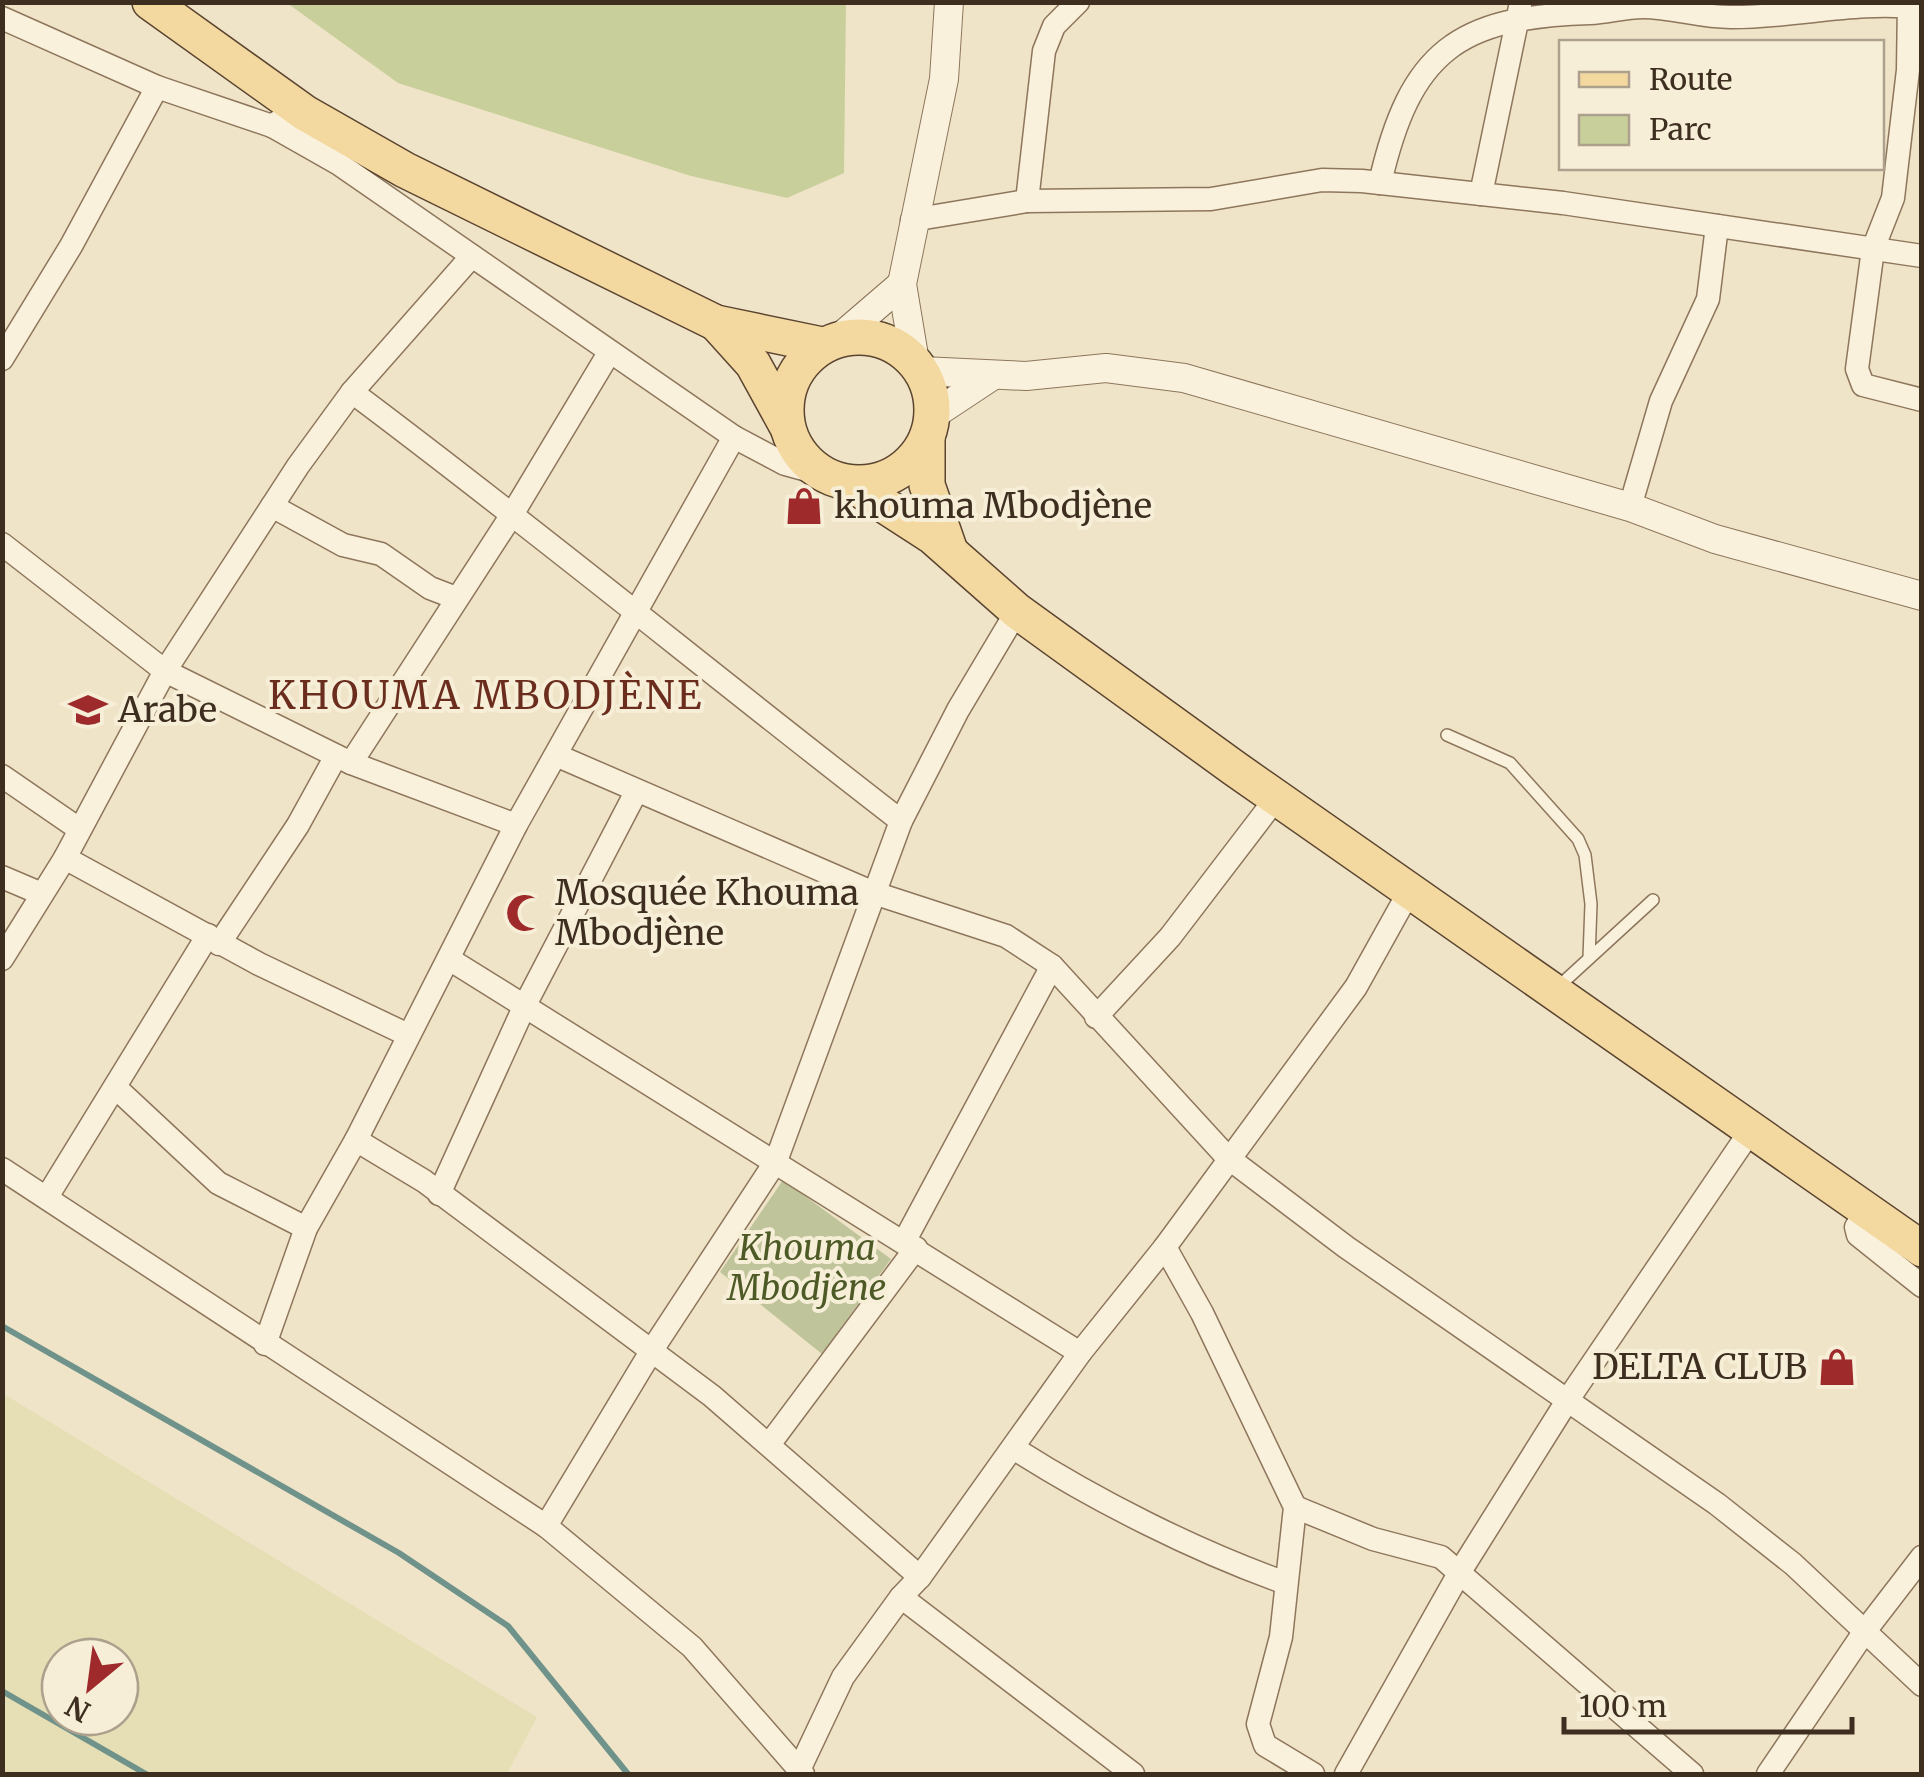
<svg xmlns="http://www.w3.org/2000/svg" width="1924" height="1777" viewBox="0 0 1924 1777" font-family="Merriweather,serif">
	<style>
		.farmland { fill: #e6deb5; fill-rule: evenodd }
		.green { fill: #c9cf9b }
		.cemetery { fill: #bfc49a }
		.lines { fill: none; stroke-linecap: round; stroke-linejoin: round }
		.stream { stroke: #6f938a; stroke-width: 6 }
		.service-casing { stroke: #8d765c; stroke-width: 14 }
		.minor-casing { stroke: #8d765c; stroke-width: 25 }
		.tertiary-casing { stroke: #8d765c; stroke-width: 30 }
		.primary-casing { stroke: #5b4430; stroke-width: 38 }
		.service { stroke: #faf1dc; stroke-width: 11 }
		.minor { stroke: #faf1dc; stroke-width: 22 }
		.tertiary { stroke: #faf1dc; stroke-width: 28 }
		.primary { stroke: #f3d9a0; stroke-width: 35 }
		.labels { text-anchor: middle; stroke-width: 8; stroke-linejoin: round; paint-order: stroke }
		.poi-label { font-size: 35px; fill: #3d2e20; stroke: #f7eed8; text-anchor: start }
		.park-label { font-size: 35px; font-style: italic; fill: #4d5a26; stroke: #f7eed8 }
		.neighbourhood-label { font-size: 38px; letter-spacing: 2.5px; fill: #6b2e1e; stroke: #f7eed8 }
	</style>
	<rect width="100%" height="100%" fill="#f0e4c8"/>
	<path class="farmland" d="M2,1393L537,1717L507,1774H3ZM60,1657H120V1717H60Z"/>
	<polygon class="green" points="287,3 846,3 844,173 787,198 691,176 398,83"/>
	<polygon class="cemetery" points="783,1180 891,1259 822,1354 720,1272"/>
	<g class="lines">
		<g class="stream">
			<polyline points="2,1326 399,1553 508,1626 628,1774"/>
			<polyline points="2,1691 146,1774"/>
		</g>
		<g class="service-casing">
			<g id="service">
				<polyline points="1447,735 1510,763 1578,839 1585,855 1591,904 1589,958"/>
				<polyline points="1558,987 1653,900"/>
			</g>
		</g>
		<g class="minor-casing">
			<g id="minor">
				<polyline points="1909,2 1908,70 1893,198 1873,249 1857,369 1863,385 1922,400"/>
				<polyline points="2,18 157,87 272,126 282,119"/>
				<polyline points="272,126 339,164 734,437 785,464 825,475"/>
				<path d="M1380,183C1410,51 1458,17 1590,13C1608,12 1625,7 1643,7C1673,7 1703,18 1733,17C1798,17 1857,0 1922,8"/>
				<polyline points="1481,194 1520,7"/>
				<polyline points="1027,201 1044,51 1054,26 1078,2"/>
				<polyline points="912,220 1027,201 1211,199 1322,180 1362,181 1563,203 1922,256"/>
				<polyline points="2,359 71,246 157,87"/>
				<path d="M352,392C538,531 717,679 901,821"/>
				<polyline points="272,506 343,545 381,554 430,588 456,598"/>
				<polyline points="1630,507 1661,401 1708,299 1717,226"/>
				<polyline points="2,544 165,671 351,763 516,825"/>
				<polyline points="558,756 874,893 1006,936 1052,966 1227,1157 1346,1247 1717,1504 1793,1564 1922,1685"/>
				<polyline points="351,763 513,513 609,353"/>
				<polyline points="2,776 79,829"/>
				<polyline points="65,858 259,964 406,1034"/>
				<polyline points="2,877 42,894"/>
				<polyline points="219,944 298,825 336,756"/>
				<polyline points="2,959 65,858 165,671 298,466 352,392 472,256"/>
				<polyline points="449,959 1080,1353"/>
				<polyline points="1096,1017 1170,937 1277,797"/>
				<polyline points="115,1087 218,1183 306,1228"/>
				<polyline points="356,1140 424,1181 712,1396 920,1577 901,1597 1133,1774"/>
				<polyline points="2,1169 546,1526 692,1647 803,1774"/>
				<polyline points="439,1194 525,1005 636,792"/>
				<polyline points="47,1197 208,935"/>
				<polyline points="1869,1210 1856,1227 1858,1235 1922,1286"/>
				<polyline points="904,1242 1052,966"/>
				<polyline points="1165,1247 1202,1313 1295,1507 1281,1637 1258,1724 1265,1745 1313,1774"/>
				<polyline points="265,1344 306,1228 356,1140 516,825 734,437"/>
				<polyline points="771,1442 916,1248"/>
				<path d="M1015,1449C1097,1501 1195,1551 1286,1583"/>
				<polyline points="1295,1507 1373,1539 1441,1557 1692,1774"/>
				<polyline points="546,1526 652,1350 776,1161 901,821 958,710 1017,611"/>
				<polyline points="920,1577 1080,1353 1165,1247 1356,987 1410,890"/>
				<polyline points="799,1770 843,1677 901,1597"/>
				<polyline points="1346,1774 1461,1570 1567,1401 1751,1130"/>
				<polyline points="1768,1774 1865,1631 1922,1557"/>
			</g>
		</g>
		<g class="tertiary-casing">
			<g id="tertiary">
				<polyline points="838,339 902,284"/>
				<polyline points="915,362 902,284 944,79 949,2"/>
				<polyline points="922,371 1026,376 1106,368 1184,378 1630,507 1715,539 1922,596"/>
				<polyline points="933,415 992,376"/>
			</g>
		</g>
		<g class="primary-casing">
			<g id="primary">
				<polyline points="150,2 305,113 405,170 716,323 822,345"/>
				<polyline points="716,323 753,364 786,424"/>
				<circle cx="859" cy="410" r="73"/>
				<polyline points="927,438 927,485 950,551"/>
				<polyline points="850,483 932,536 1017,611 1234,768 1922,1249"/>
			</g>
		</g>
		<use href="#service" class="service"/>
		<use href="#minor" class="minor"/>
		<use href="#tertiary" class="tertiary"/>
		<use href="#primary" class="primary"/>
	</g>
	<defs>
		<g id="shop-bare" transform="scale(3)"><path d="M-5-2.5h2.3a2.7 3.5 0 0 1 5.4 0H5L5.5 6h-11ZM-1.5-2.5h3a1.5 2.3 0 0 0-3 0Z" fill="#9e2a2b" stroke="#f7eed8" stroke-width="2.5" paint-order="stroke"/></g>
		<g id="school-bare" transform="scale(3)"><path d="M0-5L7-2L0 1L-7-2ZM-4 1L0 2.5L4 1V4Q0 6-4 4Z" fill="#9e2a2b" stroke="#f7eed8" stroke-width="2.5" paint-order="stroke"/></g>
		<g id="mosque-bare" transform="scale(3)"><path d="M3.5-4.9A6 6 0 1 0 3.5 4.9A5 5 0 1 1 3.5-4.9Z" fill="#9e2a2b" stroke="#f7eed8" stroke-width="2.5" paint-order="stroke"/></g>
	</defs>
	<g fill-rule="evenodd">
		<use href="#shop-bare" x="804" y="506"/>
		<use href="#school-bare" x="88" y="710"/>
		<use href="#mosque-bare" x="525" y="913"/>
		<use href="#shop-bare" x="1837" y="1367"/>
	</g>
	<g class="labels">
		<g class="poi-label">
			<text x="834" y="518">khouma Mbodjène</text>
			<text x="118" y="722">Arabe</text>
			<text x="555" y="905">Mosquée Khouma<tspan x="555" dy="40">Mbodjène</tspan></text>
			<text x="1807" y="1379" text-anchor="end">DELTA CLUB</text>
		</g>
		<g class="park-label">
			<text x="807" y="1260">Khouma<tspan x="807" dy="40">Mbodjène</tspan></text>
		</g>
		<g class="neighbourhood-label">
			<text x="486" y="709">KHOUMA MBODJÈNE</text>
		</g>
	</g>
	<rect width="1924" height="1777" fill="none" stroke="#3d2e20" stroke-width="10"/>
	<rect x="1559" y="40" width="325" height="130" fill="#f7eed8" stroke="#ada18e" stroke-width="2.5"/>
	<rect x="1579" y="72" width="50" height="15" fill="#f3d9a0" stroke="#ada18e" stroke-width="2.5"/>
	<text x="1649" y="90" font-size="30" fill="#3d2e20">Route</text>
	<rect x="1579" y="115" width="50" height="30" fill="#c9cf9b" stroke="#ada18e" stroke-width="2.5"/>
	<text x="1649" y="140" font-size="30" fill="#3d2e20">Parc</text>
	<g transform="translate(90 1687) rotate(209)"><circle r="48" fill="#f7eed8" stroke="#ada18e" stroke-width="2.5"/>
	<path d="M0-8L18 38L0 25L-18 38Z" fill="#9e2a2b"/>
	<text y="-15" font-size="28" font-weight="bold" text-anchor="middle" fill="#3d2e20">N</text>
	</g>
	<path d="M1564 1717v15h288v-15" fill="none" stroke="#3d2e20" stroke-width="5"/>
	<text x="1579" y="1717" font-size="30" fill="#3d2e20" stroke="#f7eed8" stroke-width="8" paint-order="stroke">100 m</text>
</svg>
